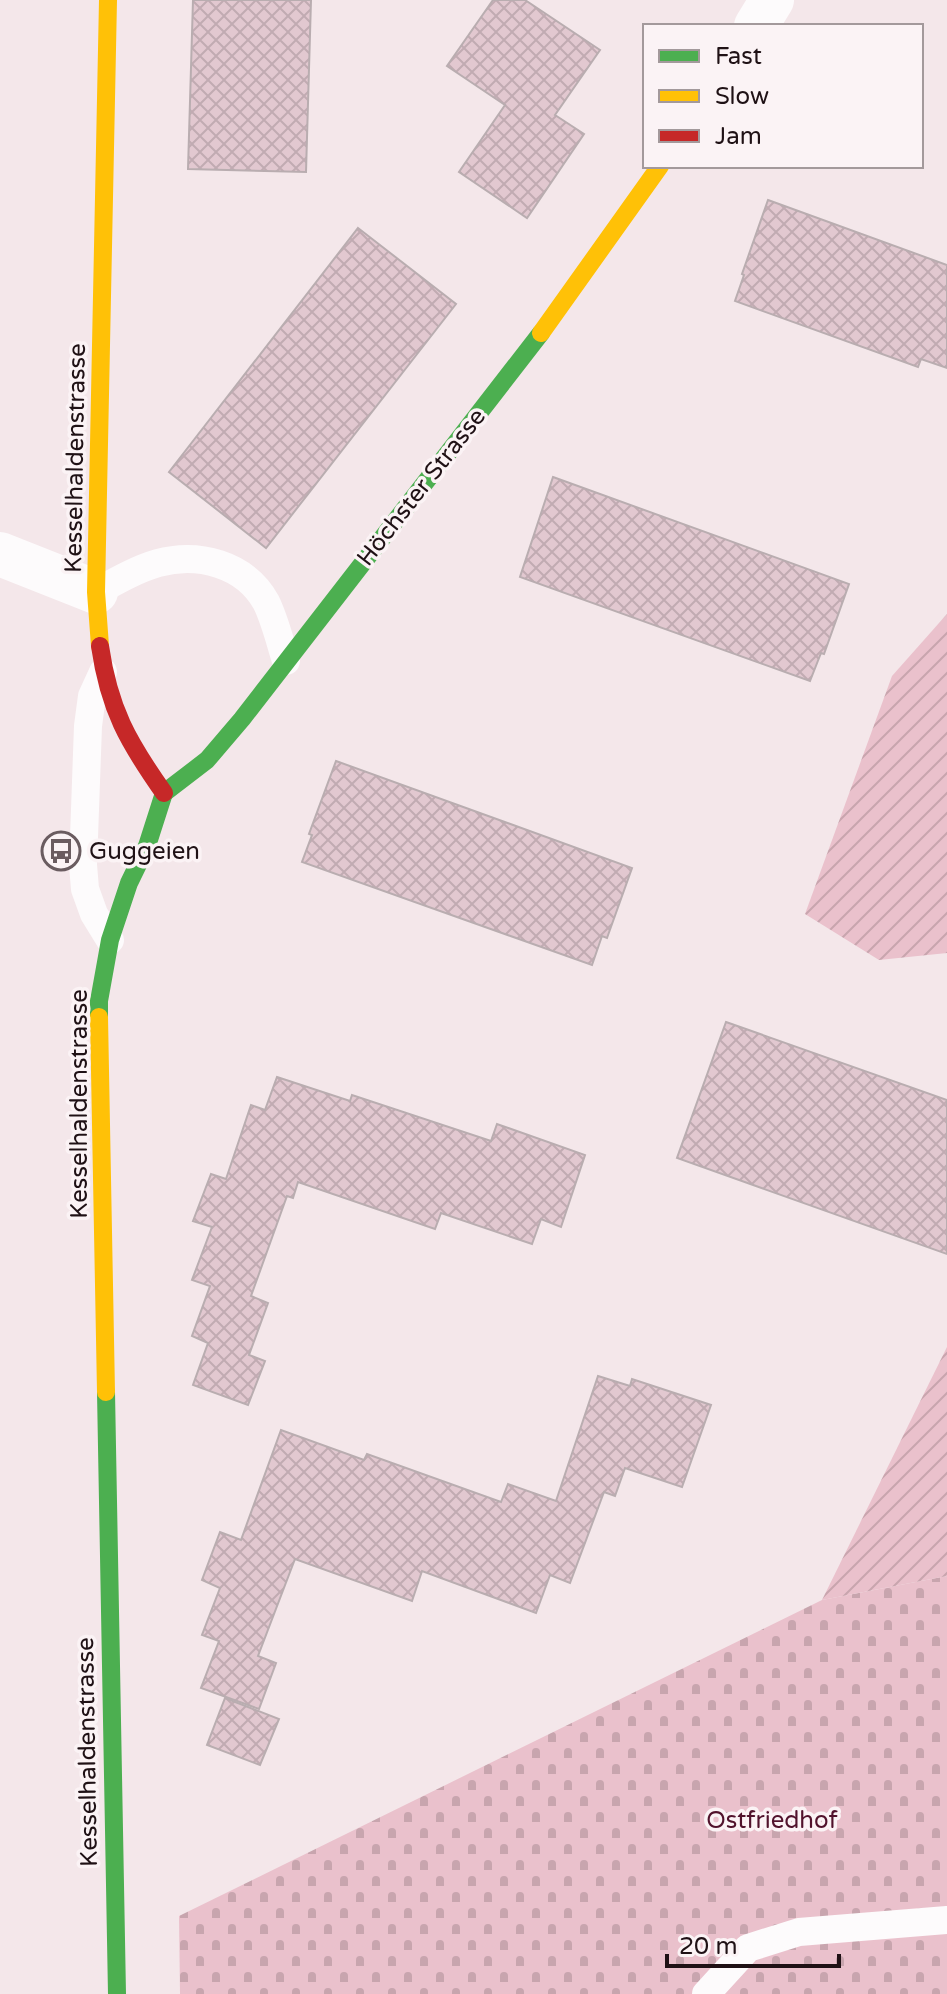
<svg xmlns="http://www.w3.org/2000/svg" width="947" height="1994" viewBox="0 0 947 1994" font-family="'Varela Round',sans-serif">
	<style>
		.cemetery { fill: url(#cemetery-stones) }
		.garden { fill: url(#garden-furrows) }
		.building { fill: url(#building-cross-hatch); stroke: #b9adb0; stroke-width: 2 }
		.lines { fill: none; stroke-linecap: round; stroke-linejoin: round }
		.lane { stroke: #fdfbfc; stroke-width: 28 }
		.street { stroke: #fdfbfc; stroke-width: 44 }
		.fast { stroke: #4caf50; stroke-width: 18 }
		.slow { stroke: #ffc107; stroke-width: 18 }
		.jam { stroke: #c62828; stroke-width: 18 }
		.labels { text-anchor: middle; stroke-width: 7; stroke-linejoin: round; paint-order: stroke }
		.street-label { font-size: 24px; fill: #1f1115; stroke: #fbf3f5 }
		.poi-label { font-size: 24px; fill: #1f1115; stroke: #fbf3f5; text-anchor: start }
		.park-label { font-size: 24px; fill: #51122c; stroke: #fbf3f5 }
	</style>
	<defs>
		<pattern id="cemetery-stones" width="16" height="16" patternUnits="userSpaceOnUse" patternTransform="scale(2)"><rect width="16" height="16" fill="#eac1cc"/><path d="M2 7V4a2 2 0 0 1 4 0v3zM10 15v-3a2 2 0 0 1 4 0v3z" fill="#c8a5ae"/></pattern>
		<pattern id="garden-furrows" width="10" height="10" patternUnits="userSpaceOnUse" patternTransform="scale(2)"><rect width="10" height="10" fill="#eac1cc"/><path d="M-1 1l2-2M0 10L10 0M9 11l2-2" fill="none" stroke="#c8a5ae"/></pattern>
		<pattern id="building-cross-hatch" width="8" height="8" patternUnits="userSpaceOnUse" patternTransform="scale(2)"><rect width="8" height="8" fill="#e2c8d0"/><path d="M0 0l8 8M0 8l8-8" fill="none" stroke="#c1abb2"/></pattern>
	</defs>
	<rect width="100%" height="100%" fill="#f4e7ea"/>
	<polygon class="cemetery" points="947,1576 947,1994 180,1994 179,1916 822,1600"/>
	<g class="garden">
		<polygon points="947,614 947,953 879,960 805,914 892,676"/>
		<polygon points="947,1347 947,1576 822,1600"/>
	</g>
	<g class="building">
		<polygon points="193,0 311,0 306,172 188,169"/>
		<polygon points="493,0 525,0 600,50 555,115 584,134 527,218 459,172 505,105 447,66"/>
		<polygon points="768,200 947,265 947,368 921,359 918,367 735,301 744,275 742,274"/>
		<polygon points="358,228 456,304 266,548 169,472"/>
		<polygon points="553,477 849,584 824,654 821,653 810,681 520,577"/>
		<polygon points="336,761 632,868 607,938 602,936 592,965 302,862 312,835 309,834"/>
		<polygon points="726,1022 947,1100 947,1254 677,1158"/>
		<polygon points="277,1077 350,1101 352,1095 491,1141 497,1124 585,1155 561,1227 541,1219 532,1244 441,1213 435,1229 298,1182 293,1198 287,1196 251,1296 268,1303 249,1355 265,1361 248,1405 193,1385 208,1343 192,1336 210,1286 192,1280 212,1227 193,1221 211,1174 226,1179 251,1105 265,1110"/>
		<polygon points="598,1376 630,1386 632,1379 711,1405 682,1487 625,1468 615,1496 604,1492 570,1583 550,1575 536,1613 422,1571 412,1601 295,1559 258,1656 276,1663 259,1709 201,1688 219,1641 202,1635 220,1588 202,1580 220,1532 241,1540 281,1430 364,1460 367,1454 501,1502 508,1484 556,1501"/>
		<polygon points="225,1698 279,1719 260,1765 207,1745"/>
	</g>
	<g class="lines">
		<g class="lane">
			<path d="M96,592C116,581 137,569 158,563C198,552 245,564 266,602C275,620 280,642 286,661"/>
			<polyline points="103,672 92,696 88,726 83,865 85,889 94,914 110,940"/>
			<polyline points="706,1994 748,1948 799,1932 947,1920"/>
		</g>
		<g class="street">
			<polyline points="756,26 772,0"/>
			<polyline points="0,554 96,592"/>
		</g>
		<g class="fast">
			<polyline points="164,793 207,760 242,719 541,333"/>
			<polyline points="99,1017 99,1001 110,940 129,883 147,846 164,793"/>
			<polyline points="106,1392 117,1994"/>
		</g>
		<g class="slow">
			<polyline points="541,333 660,166"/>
			<polyline points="100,646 96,592 108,0"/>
			<polyline points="99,1017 106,1392"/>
		</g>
		<path class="jam" d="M100,646C109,709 128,742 164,793"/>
	</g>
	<defs>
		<g id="bus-ring" transform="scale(2)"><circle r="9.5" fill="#fbf3f5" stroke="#6a5c60" stroke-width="1.5"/><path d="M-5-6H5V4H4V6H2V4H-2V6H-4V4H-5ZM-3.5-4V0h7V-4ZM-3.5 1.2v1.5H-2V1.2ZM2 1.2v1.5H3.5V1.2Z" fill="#6a5c60"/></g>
	</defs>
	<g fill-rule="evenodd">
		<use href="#bus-ring" x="61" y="851"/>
	</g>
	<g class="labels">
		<g class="street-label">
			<text transform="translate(75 458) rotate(-89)" y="8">Kesselhaldenstrasse</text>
			<text transform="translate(421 487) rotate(-52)" y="8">Höchster Strasse</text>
			<text transform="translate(79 1104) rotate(-90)" y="8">Kesselhaldenstrasse</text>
			<text transform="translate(87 1752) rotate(-91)" y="8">Kesselhaldenstrasse</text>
		</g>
		<g class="poi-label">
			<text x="89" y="859">Guggeien</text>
		</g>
		<g class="park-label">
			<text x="772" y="1828">Ostfriedhof</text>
		</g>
	</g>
	<rect x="643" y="24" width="280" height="144" fill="#fbf3f5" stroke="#a3999b" stroke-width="2"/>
	<rect x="659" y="50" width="40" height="12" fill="#4caf50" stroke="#a3999b" stroke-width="2"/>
	<text x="715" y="64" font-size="24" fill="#1f1115">Fast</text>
	<rect x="659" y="90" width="40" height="12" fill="#ffc107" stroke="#a3999b" stroke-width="2"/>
	<text x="715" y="104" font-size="24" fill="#1f1115">Slow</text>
	<rect x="659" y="130" width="40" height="12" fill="#c62828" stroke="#a3999b" stroke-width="2"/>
	<text x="715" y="144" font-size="24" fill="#1f1115">Jam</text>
	<path d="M667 1954v12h172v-12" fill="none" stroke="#1f1115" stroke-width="4"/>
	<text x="679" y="1954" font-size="24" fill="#1f1115" stroke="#fbf3f5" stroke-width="6" paint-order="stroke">20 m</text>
</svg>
